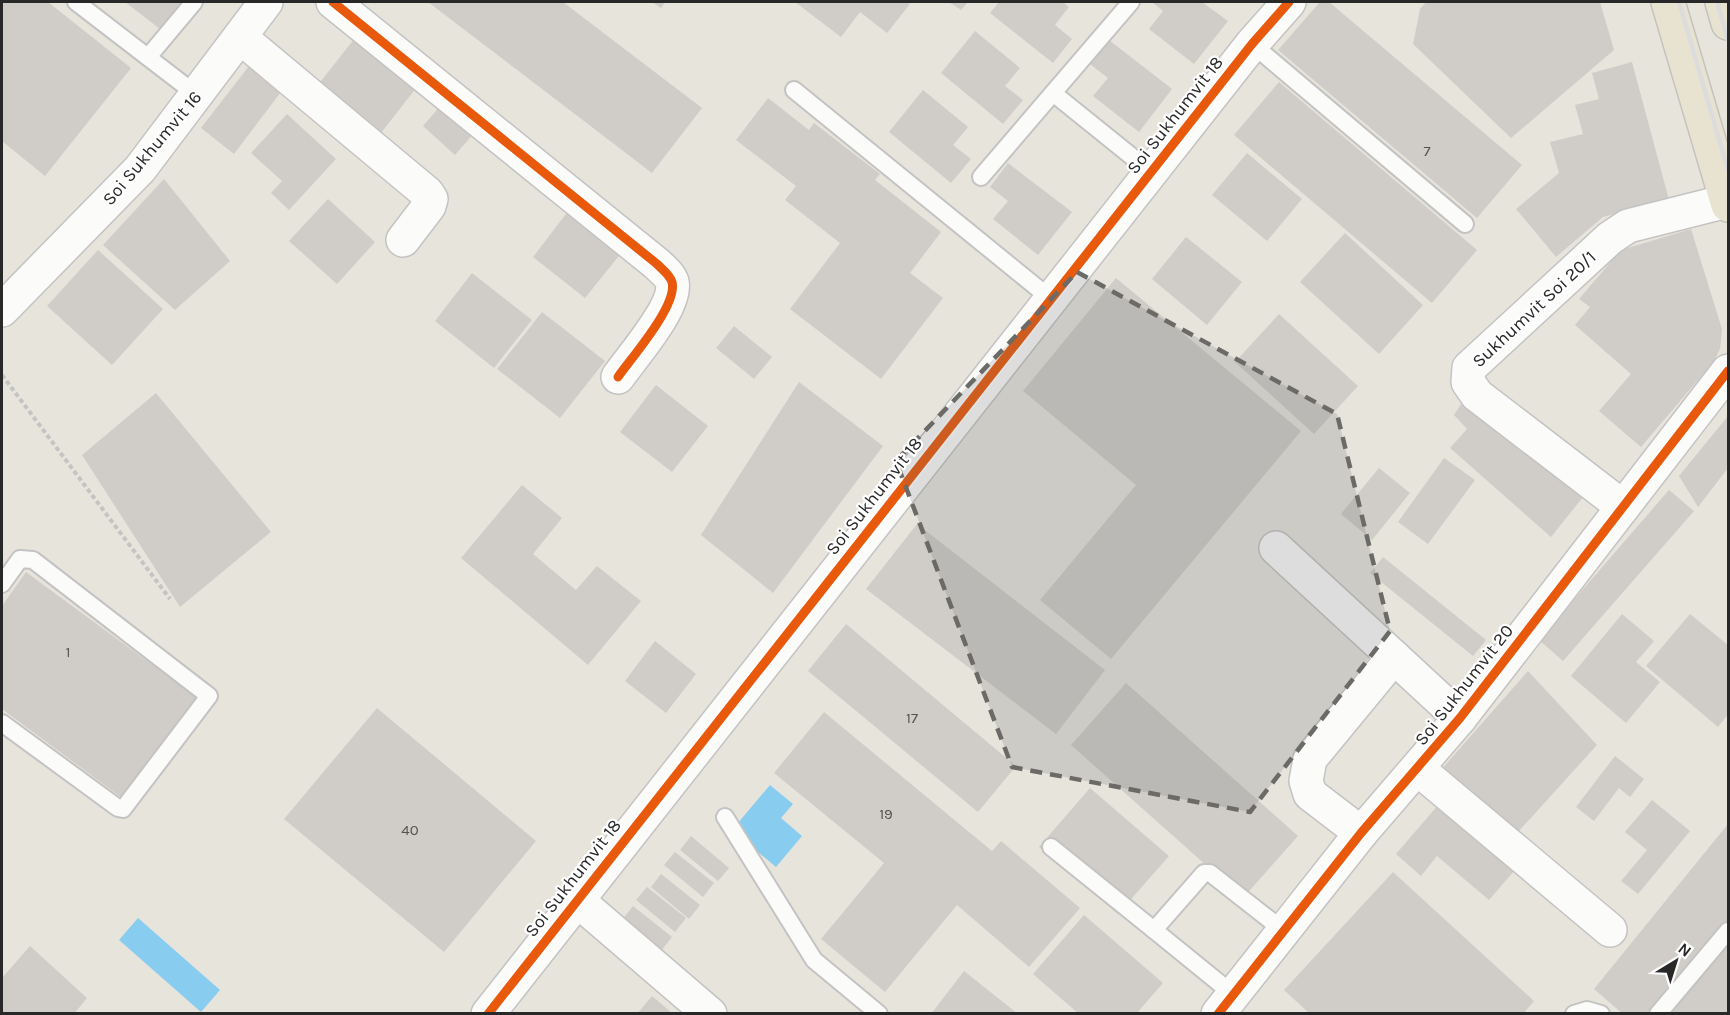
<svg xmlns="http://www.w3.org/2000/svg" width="1730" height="1015" viewBox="0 0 1730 1015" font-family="Karla,sans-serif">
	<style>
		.water { fill: #88ccf0 }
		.building { fill: #d0cdc8 }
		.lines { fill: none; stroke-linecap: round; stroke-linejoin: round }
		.service-casing { stroke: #c4c3c3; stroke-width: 20 }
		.minor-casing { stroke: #c4c3c3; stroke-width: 36 }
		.primary-casing { stroke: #c3c2bf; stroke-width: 36 }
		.path { stroke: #c5c4c3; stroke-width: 4; stroke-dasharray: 4.5 3; stroke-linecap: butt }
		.service { stroke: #fbfbfa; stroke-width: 16 }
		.minor { stroke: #fbfbfa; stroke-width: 33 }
		.primary { stroke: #e7e3d0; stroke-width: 33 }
		.rail { stroke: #dcdcde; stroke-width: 4.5 }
		.cycleway-casing { stroke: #fff; stroke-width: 13 }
		.cycleway { stroke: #e8590c; stroke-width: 9 }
		.marked { fill: #6b6a67; fill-opacity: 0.2; stroke: #6b6a67; stroke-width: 4.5; stroke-dasharray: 12 8; stroke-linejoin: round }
		.labels { text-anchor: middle; stroke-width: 4.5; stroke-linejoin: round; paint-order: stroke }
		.number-label { font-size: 15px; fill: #535251 }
		.street-label { font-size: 18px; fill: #282828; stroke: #fff }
	</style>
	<rect width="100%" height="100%" fill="#e7e4dc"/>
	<g class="water">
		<polygon points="770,785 793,804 781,818 802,836 776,867 732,830"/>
		<polygon points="138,918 220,990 201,1012 119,940"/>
	</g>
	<g class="building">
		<polygon points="2,2 48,2 131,68 45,176 2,141"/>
		<polygon points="125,2 188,2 164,32"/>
		<polygon points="428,2 563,2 702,108 652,173"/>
		<polygon points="652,2 665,2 661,8"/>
		<polygon points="795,2 906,2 910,4 887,33 860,12 841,37"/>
		<polygon points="949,2 968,2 961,10"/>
		<polygon points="999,2 1063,2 1069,7 1055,25 1072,39 1053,63 990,13"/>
		<polygon points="1152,2 1202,2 1228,21 1194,64 1149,29 1163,11"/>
		<polygon points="1320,2 1329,2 1522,165 1477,218 1278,50"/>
		<polygon points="1426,2 1600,2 1614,50 1511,138 1413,44 1420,9"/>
		<polygon points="975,31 1020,68 1005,86 1023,100 1003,124 941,73"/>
		<polygon points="358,34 420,83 381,133 318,85"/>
		<polygon points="1109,40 1172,89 1139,132 1093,96 1108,78 1090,64"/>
		<polygon points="252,62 284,88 234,154 201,128"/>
		<polygon points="1632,62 1669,200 1603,217 1556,257 1516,209 1559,173 1550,142 1583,134 1575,105 1599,99 1592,73"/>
		<polygon points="1279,82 1477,250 1432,303 1234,135"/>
		<polygon points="923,90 968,127 953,145 971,159 951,183 889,132"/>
		<polygon points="768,98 809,130 814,123 880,174 875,180 941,232 910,273 943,298 881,379 790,309 840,243 785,200 796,186 736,140"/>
		<polygon points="442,104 475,132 455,155 423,126"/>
		<polygon points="287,114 336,159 289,210 271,193 282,181 251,153"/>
		<polygon points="1247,153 1302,199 1267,241 1212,195"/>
		<polygon points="1008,163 1072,212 1038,255 993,219 1008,201 990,187"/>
		<polygon points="164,179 230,261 175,310 103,245"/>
		<polygon points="328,199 375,242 337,284 289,241"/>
		<polygon points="569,210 622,252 585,298 533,257"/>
		<polygon points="1691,229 1722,329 1720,349 1714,361 1641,447 1599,411 1631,374 1575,325 1590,307 1579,299 1621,250"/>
		<polygon points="1345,233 1423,305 1379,354 1300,282"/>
		<polygon points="1186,237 1242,282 1207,325 1152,279"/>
		<polygon points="98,250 163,309 112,365 47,306"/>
		<polygon points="472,273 532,320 494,368 435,321"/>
		<polygon points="1116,278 1301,431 1111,659 1040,600 1136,485 1023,391"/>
		<polygon points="542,312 605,361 560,418 497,369"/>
		<polygon points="1279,314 1358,386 1314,434 1235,362"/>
		<polygon points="734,326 772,357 754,379 716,348"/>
		<polygon points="799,382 883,446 773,593 701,535"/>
		<polygon points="656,385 708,426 672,472 620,432"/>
		<polygon points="156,393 271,532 180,607 82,455"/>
		<polygon points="1461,404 1591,487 1551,537 1450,448 1467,429 1454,415"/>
		<polygon points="1728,416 1728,468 1698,507 1679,476"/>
		<polygon points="1444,458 1475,480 1428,544 1398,522"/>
		<polygon points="1379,468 1410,493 1372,540 1341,514"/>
		<polygon points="522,485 562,518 533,554 576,590 597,566 641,601 588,665 461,558"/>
		<polygon points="1669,490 1694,511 1563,661 1539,640"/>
		<polygon points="917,524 1105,670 1056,734 866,589"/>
		<polygon points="1383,557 1486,640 1473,656 1370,573"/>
		<polygon points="26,572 196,697 122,798 2,709 2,606"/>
		<polygon points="1622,614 1654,641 1636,662 1660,682 1626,723 1571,676"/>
		<polygon points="1690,614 1728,645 1728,714 1718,727 1646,666"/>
		<polygon points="846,624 1016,766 978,812 808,671"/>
		<polygon points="655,641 696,674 666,713 625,681"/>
		<polygon points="1528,671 1597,745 1518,832 1440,771"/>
		<polygon points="1126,683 1298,836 1243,898 1071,745"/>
		<polygon points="377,708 536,841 444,952 284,819"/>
		<polygon points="824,712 992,851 1001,841 1080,908 1029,967 957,905 885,992 821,939 884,863 774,773"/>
		<polygon points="1615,756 1644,779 1630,797 1619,788 1594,821 1576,807"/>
		<polygon points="1090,788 1169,856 1118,914 1039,847"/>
		<polygon points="1652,800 1690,831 1638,894 1621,881 1647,850 1625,832"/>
		<polygon points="1439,804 1515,870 1489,900 1437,856 1421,876 1396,854"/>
		<polygon points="1728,824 1728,923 1653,1014 1623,1014 1594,989"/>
		<polygon points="691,836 729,868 718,881 680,850"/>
		<polygon points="675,852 714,883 703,897 664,865"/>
		<polygon points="1393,872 1534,1001 1523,1014 1310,1014 1284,990"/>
		<polygon points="661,874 700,905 689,919 651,887"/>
		<polygon points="647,887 686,918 675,932 636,900"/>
		<polygon points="633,906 672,937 661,951 622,920"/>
		<polygon points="1084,915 1163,983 1136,1014 1079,1014 1033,974"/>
		<polygon points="1728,938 1728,1014 1667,1014"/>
		<polygon points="30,946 87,998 74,1014 2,1014 2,978"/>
		<polygon points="964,971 1018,1014 931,1014"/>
		<polygon points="652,996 673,1014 637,1014"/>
	</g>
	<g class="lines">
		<g class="service-casing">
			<g id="service">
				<polyline points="76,2 197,95"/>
				<polyline points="1252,44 1465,224"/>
				<polyline points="148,57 194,2"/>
				<polyline points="794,90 1051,299"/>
				<polyline points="1053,93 1151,172"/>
				<polyline points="981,177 1131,2"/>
				<polyline points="2,584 20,559 33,560 209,696 123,809 118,808 2,723"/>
				<polyline points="725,817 814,960 879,1014"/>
				<polyline points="1051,847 1154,930"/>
				<polyline points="1234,995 1154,930 1204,873 1210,873 1284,931"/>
				<polyline points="1574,1014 1587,1010 1601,1014"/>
				<polyline points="1658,1014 1728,931"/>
			</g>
		</g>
		<g class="minor-casing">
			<g id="minor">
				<path d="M333,2L657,264C662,269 670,275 672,282C678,305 632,357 618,377"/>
				<polyline points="240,37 427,193 431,199 429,206 403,240"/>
				<polyline points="2,310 140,169 266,2"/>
				<polyline points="1623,507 1477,395 1468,382 1469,368 1610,238 1628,226 1727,201"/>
				<polyline points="1276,548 1460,718"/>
				<polyline points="1418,769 1610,930"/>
				<polyline points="1361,833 1310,794 1306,781 1310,759 1394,657"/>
				<polyline points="577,900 710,1014"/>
				<polyline points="488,1014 1252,44 1289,2"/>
				<polyline points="1218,1014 1361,833 1460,718 1728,371"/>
			</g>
		</g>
		<g class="primary-casing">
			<g id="primary">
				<polyline points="1668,2 1728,205"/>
				<polyline points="1722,2 1728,23"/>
			</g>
		</g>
		<polyline class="path" points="2,375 170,599"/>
		<use href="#service" class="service"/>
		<use href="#minor" class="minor"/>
		<use href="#primary" class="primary"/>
		<g class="rail">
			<polyline points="1679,2 1728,170"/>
			<polyline points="1717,2 1728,40"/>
		</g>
		<g class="cycleway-casing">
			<g id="cycleway">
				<path d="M333,2L657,264C662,269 670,275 672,282C678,305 632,357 618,377"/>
				<polyline points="488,1014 1252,44 1289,2"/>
				<polyline points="1218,1014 1361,833 1460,718 1728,371"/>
			</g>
		</g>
		<use href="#cycleway" class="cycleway"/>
	</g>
	<path class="marked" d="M1077,272L1337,414L1390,631L1250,812L1012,767L896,461Z"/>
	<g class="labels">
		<g class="number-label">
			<text x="1427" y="156">7</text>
			<text x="68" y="657">1</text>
			<text x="912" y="723">17</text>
			<text x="886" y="819">19</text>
			<text x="410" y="835">40</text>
		</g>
		<g class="street-label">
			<text transform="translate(1175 115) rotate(-52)" y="6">Soi Sukhumvit 18</text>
			<text transform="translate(152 148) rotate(-50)" y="6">Soi Sukhumvit 16</text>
			<text transform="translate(1534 309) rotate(-43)" y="6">Sukhumvit Soi 20/1</text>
			<text transform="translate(874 496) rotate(-52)" y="6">Soi Sukhumvit 18</text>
			<text transform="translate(1464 685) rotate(-52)" y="6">Soi Sukhumvit 20</text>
			<text transform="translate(573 878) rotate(-52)" y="6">Soi Sukhumvit 18</text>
		</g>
	</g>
	<rect width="1730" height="1015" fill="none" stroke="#282828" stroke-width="6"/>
	<g transform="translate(1676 961) rotate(38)" stroke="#ffffff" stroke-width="4.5" paint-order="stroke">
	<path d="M0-4.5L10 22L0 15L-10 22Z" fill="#282828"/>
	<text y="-9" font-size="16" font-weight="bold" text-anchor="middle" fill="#282828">N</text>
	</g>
</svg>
